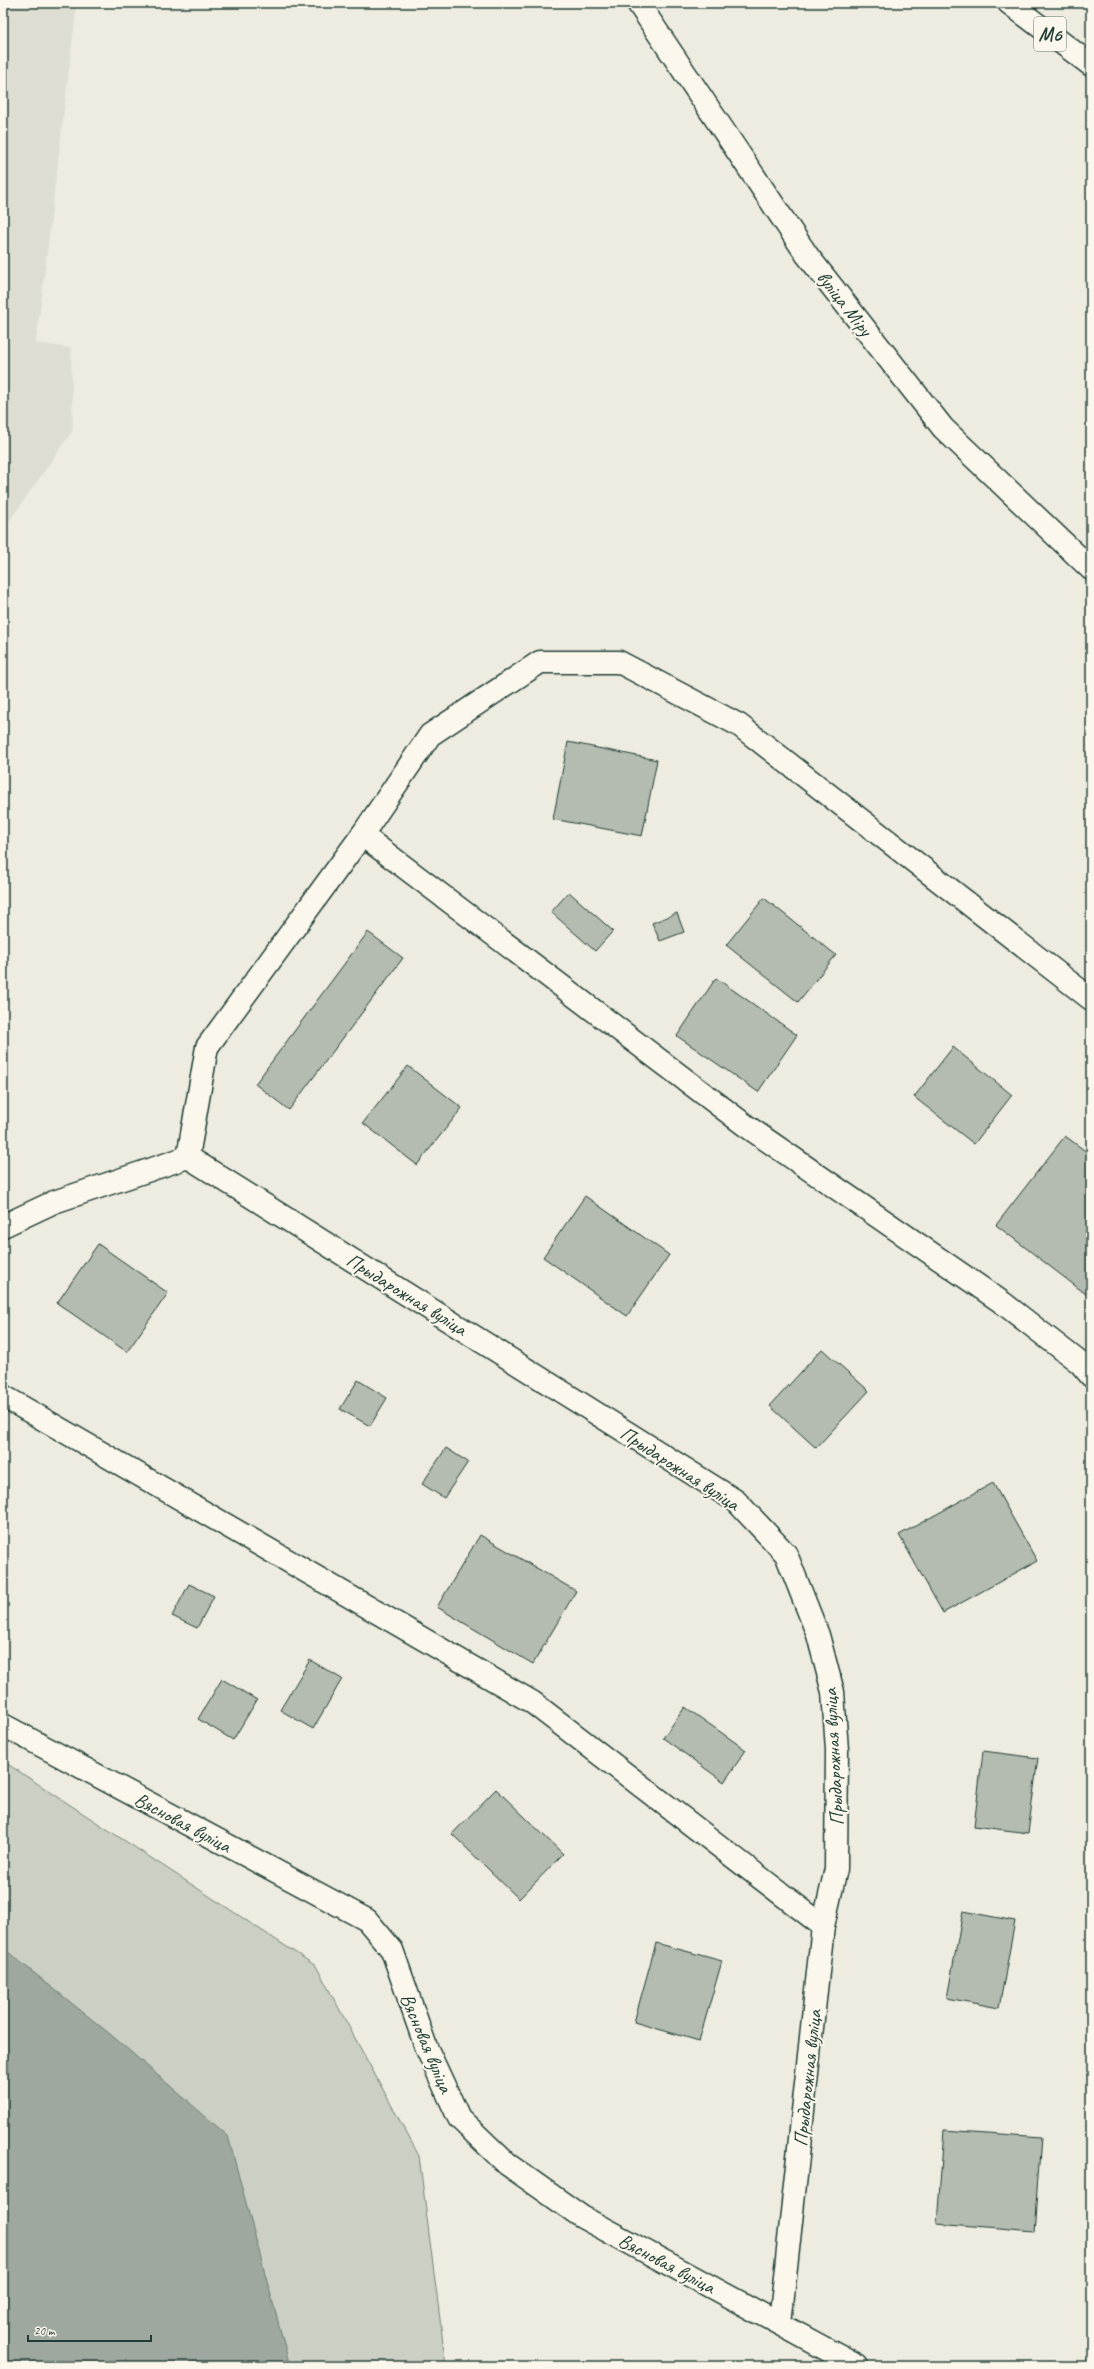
<svg xmlns="http://www.w3.org/2000/svg" width="1094" height="2369" viewBox="0 0 1094 2369" font-family="Caveat,sans-serif">
	<style>
		.built { fill: #ddddd2 }
		.green { fill: #cbcfc4; stroke: #75867c }
		.water { fill: #9fa89f; stroke: #6c7d74 }
		.building { fill: #b4bbb0; stroke: #1f3d34 }
		.lines { fill: none; stroke-linecap: round; stroke-linejoin: round }
		.minor-casing { stroke: #1f3d34; stroke-width: 25 }
		.highway-casing { stroke: #1f3d34; stroke-width: 25 }
		.minor { stroke: #fbf7ec; stroke-width: 22 }
		.highway { stroke: #fbf7ec; stroke-width: 22 }
		.labels { text-anchor: middle; stroke-width: 4; stroke-linejoin: round; paint-order: stroke }
		.shield { fill: #fbf7ec; stroke: #61756b; stroke-width: 1 }
		.shield-label { font-size: 19px; font-weight: bold; fill: #1f3d34 }
		.street-label { font-size: 20px; fill: #1f3d34; stroke: #fbf7ec }
	</style>
	<rect width="100%" height="100%" fill="#eeece1"/>
	<filter id="ink" filterUnits="userSpaceOnUse"><feTurbulence type="fractalNoise" baseFrequency=".025" numOctaves="2"/><feDisplacementMap in="SourceGraphic" scale="8" xChannelSelector="R" yChannelSelector="G"/><feConvolveMatrix kernelMatrix="1 2 1 2 8 2 1 2 1" color-interpolation-filters="sRGB"/></filter>
	<g filter="url(#ink)">
		<polygon class="built" points="3,3 77,3 36,343 71,348 73,430 3,530"/>
		<polygon class="green" points="3,1761 316,1966 419,2156 446,2366 3,2366"/>
		<polygon class="water" points="3,1948 110,2034 228,2136 290,2366 3,2366"/>
		<g class="building">
			<polygon points="568,742 657,760 642,836 553,819"/>
			<polygon points="569,892 613,931 595,951 551,912"/>
			<polygon points="764,898 836,955 798,1002 726,945"/>
			<polygon points="677,913 684,932 660,941 652,923"/>
			<polygon points="368,932 403,958 289,1110 255,1084"/>
			<polygon points="716,978 797,1035 758,1092 677,1036"/>
			<polygon points="953,1047 1012,1095 974,1144 914,1097"/>
			<polygon points="408,1066 462,1108 417,1165 363,1123"/>
			<polygon points="1065,1136 1091,1155 1091,1298 996,1225"/>
			<polygon points="585,1196 669,1255 627,1316 543,1257"/>
			<polygon points="98,1244 168,1293 127,1352 57,1303"/>
			<polygon points="822,1349 869,1391 816,1448 770,1406"/>
			<polygon points="358,1380 387,1398 370,1426 340,1409"/>
			<polygon points="446,1448 468,1462 444,1498 422,1484"/>
			<polygon points="993,1483 1037,1561 943,1613 899,1535"/>
			<polygon points="480,1535 576,1591 533,1664 437,1607"/>
			<polygon points="189,1584 214,1596 197,1628 172,1616"/>
			<polygon points="310,1660 342,1679 313,1729 280,1710"/>
			<polygon points="222,1679 257,1700 233,1740 198,1719"/>
			<polygon points="685,1707 746,1750 724,1782 663,1738"/>
			<polygon points="983,1751 1038,1758 1028,1833 974,1826"/>
			<polygon points="496,1789 563,1854 519,1899 452,1834"/>
			<polygon points="963,1911 1015,1921 999,2008 947,1998"/>
			<polygon points="656,1943 722,1961 699,2041 634,2022"/>
			<polygon points="944,2130 1042,2137 1035,2232 937,2224"/>
		</g>
		<g class="lines">
			<g class="minor-casing">
				<g id="minor">
					<polyline points="638,3 807,255 943,428 1091,569"/>
					<polyline points="362,835 745,1125 1003,1303 1080,1363 1091,1376"/>
					<polyline points="188,1157 736,1501 786,1554 818,1635 833,1692 837,1750 836,1869 823,1926 780,2323"/>
					<polyline points="3,1226 54,1202 188,1157 207,1047 362,835 430,735 540,662 619,662 739,725 1091,999"/>
					<polyline points="3,1396 532,1702 823,1926"/>
					<polyline points="3,1725 367,1920 392,1950 426,2047 459,2118 507,2164 582,2217 857,2366"/>
				</g>
			</g>
			<g class="highway-casing">
				<polyline id="highway" points="1009,3 1091,65"/>
			</g>
			<use href="#minor" class="minor"/>
			<use href="#highway" class="highway"/>
		</g>
	</g>
	<g class="labels">
		<rect class="shield" x="1034" y="17" width="32" height="34" rx="3"/>
		<g class="shield-label">
			<text x="1050" y="41">М6</text>
		</g>
		<g class="street-label">
			<text transform="translate(845 303) rotate(52)" y="7">вуліца Міру</text>
			<text transform="translate(407 1294) rotate(32)" y="7">Прыдарожная вуліца</text>
			<text transform="translate(680 1468) rotate(33)" y="7">Прыдарожная вуліца</text>
			<text transform="translate(833 1757) rotate(-93)" y="7">Прыдарожная вуліца</text>
			<text transform="translate(183 1822) rotate(28)" y="7">Вясновая вуліца</text>
			<text transform="translate(427 2043) rotate(67)" y="7">Вясновая вуліца</text>
			<text transform="translate(807 2078) rotate(-84)" y="7">Прыдарожная вуліца</text>
			<text transform="translate(667 2263) rotate(28)" y="7">Вясновая вуліца</text>
		</g>
	</g>
	<rect width="1094" height="2369" fill="none" stroke="#fbf7ec" stroke-width="16"/>
	<rect x="8" y="8" width="1078" height="2353" fill="none" stroke="#1f3d34" stroke-width="1.5" filter="url(#ink)"/>
	<path d="M28 2335v6h123v-6" fill="none" stroke="#1f3d34" stroke-width="2"/>
	<text x="34" y="2335" font-size="12" fill="#1f3d34" stroke="#fbf7ec" stroke-width="3" paint-order="stroke">20 m</text>
</svg>
